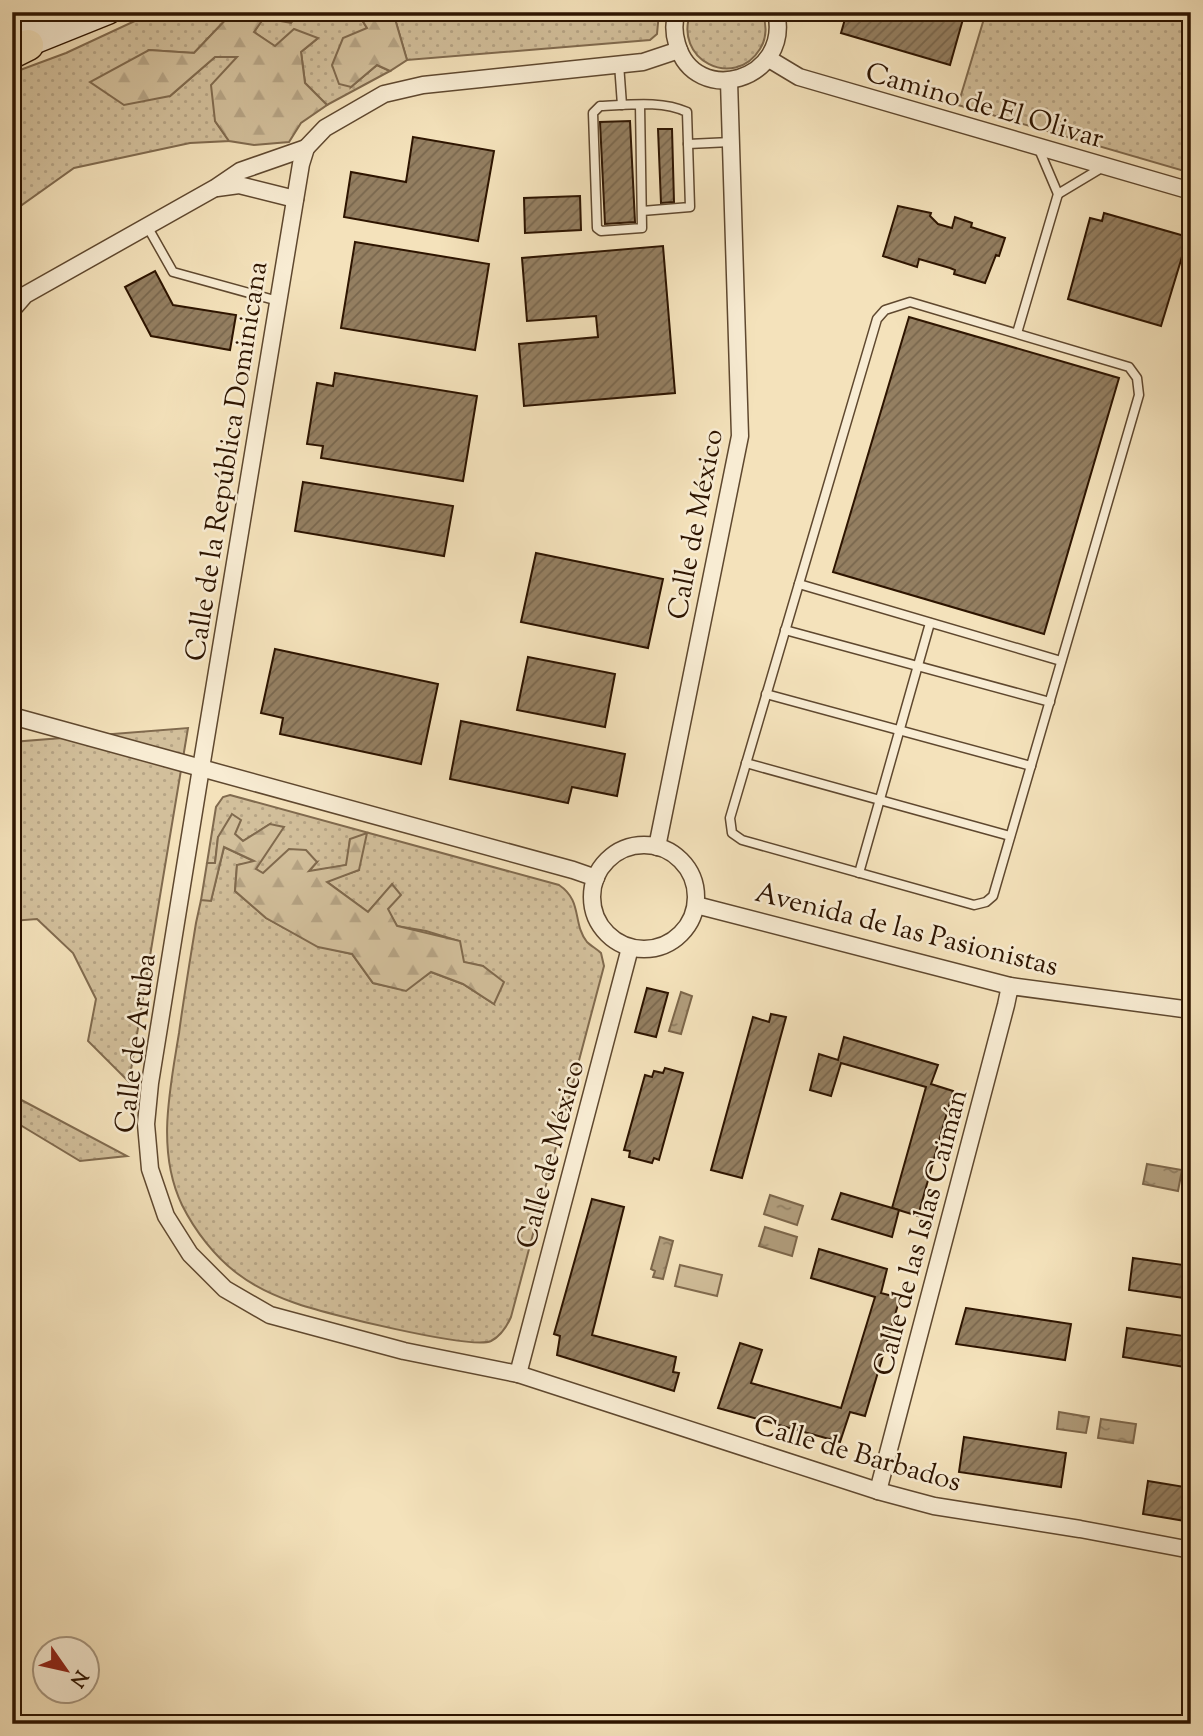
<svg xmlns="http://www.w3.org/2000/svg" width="1203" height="1736" viewBox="0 0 1203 1736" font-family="'Sorts Mill Goudy',serif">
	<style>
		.green { fill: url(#green-dots); stroke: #806a4e; stroke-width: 2 }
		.forest { fill: url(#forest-firs); stroke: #806a4e; stroke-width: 2 }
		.pitch { fill: #d2bf9b; stroke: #806a4e; stroke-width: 2 }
		.water { fill: url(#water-ripples); stroke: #7c664a; stroke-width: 2 }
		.building { fill: url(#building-hatch); stroke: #2d1400; stroke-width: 2 }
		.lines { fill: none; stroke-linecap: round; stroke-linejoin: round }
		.lane-casing { stroke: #5f482f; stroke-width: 11 }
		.street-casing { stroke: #5f482f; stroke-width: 19 }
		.secondary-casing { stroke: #2d1400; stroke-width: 26 }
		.highway-casing { stroke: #2d1400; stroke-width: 33 }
		.lane { stroke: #f8ecd3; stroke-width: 8 }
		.street { stroke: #f8ecd3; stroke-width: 16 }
		.secondary { stroke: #f8ecd3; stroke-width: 23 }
		.highway { stroke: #f4e2bb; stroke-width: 30 }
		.labels { text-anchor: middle; stroke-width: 5; stroke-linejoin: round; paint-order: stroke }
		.street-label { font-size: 28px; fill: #2d1400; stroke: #f8ecd3 }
	</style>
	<defs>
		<pattern id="green-dots" width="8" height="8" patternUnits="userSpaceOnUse" patternTransform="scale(1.75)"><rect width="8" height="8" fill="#d2bf9b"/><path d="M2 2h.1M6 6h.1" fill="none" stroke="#b5a384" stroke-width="1.8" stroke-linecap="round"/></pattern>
		<pattern id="forest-firs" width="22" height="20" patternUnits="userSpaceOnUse" patternTransform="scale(1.75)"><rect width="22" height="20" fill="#d2bf9b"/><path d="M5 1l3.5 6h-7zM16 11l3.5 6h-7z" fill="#b5a384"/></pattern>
		<pattern id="water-ripples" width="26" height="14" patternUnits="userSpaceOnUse" patternTransform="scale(1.75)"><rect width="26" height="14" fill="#b09c7b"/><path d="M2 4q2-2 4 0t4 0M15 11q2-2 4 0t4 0" fill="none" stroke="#907e62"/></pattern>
		<pattern id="building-hatch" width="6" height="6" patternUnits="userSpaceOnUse" patternTransform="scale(1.75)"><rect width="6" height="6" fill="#947f61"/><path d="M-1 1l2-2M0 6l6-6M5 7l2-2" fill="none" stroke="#79674e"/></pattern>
	</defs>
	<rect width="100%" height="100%" fill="#f4e2bb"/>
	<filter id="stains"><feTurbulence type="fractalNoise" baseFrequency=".00286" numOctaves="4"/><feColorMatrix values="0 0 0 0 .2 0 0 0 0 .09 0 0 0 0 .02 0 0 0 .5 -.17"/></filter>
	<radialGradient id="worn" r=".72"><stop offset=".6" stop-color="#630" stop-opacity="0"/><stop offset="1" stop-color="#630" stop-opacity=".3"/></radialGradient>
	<g class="green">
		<polygon points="154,12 233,12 194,53 149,50 170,96 215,57 238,57 215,121 229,141 190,143 74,168 12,212 12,73 66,53"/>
		<polygon points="300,12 357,12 367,28 351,87 377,65 390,71 327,105 305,83 301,52 317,39 275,47 254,32 264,17 291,22"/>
		<polygon points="393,12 659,12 657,34 650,40 407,60"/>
		<path d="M691,12H762C767,24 767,38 760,49C734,91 672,59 691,12Z"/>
		<polygon points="986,12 1191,12 1191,173 958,105"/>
		<polygon points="188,728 129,1082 88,1041 96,999 73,953 37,919 12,921 12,742"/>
		<path d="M230,795L559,885C583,901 572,923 587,942C591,946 597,949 601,953L604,966L511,1317C507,1326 501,1336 491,1341C471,1350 322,1313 295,1303C275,1296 255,1287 238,1274C215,1257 195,1231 182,1205C156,1151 170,1089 179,1033C184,996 190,960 196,923L201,900H211L224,847L256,862L237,865L235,891L266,918L318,946L352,954L373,983L405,990L431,972L463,984L494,1004L483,966L463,962L459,941L426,931L397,926L387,909L392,885L368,912L326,881L359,870L350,839L347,865L308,872L317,862L263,874L256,869L270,824L243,841L235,834L218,837L215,863H207L216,807L223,797Z"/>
		<polygon points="12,1095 127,1156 80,1161 12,1120"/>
	</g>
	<g class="forest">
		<polygon points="233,12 300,12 291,23 264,18 254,32 275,46 294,29 318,38 301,52 305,83 327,105 301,123 289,142 254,145 229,141 215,121 211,85 237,57 215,57 170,96 124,105 90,82 149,50 194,53"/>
		<polygon points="357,12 393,12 407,60 390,71 377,65 351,87 339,84 332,65 343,38 367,28"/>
		<polygon points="232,814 241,820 235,834 243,841 270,824 284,827 256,869 263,873 289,849 306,850 317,862 309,871 346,865 350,839 367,833 359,870 327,882 368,912 392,884 401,895 388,909 397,926 460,941 464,962 483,966 504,982 494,1004 463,984 431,972 406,991 373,983 352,954 318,947 266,918 235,891 237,865 254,861 224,847 211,901 201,900 207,863 215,863 218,837"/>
	</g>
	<polygon class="pitch" points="680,1265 722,1275 717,1296 675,1286"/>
	<g class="water">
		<polygon points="681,992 692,996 681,1034 669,1031"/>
		<polygon points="1147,1164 1182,1170 1178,1191 1143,1184"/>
		<polygon points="770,1195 803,1206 797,1225 764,1214"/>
		<polygon points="765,1227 797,1237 792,1256 759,1246"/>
		<polygon points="660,1237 673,1241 663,1279 653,1277 655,1271 651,1269"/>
		<polygon points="1059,1412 1089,1417 1086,1433 1057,1429"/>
		<polygon points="1101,1419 1136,1424 1133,1443 1098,1438"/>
	</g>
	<g class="building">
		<polygon points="847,12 965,12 950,65 841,33"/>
		<polygon points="630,121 635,222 605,224 600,122"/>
		<polygon points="658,129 672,129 674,202 661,203"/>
		<polygon points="413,137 494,151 478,241 344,217 351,172 406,182"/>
		<polygon points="580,196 581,230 525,233 524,198"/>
		<polygon points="898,206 931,213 930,216 938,224 952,228 955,217 972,223 971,227 1005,238 999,256 996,255 985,283 954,274 955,270 950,268 919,259 917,267 883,256"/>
		<polygon points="1104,213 1188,237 1161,326 1068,299 1090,218 1102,221"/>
		<polygon points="355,242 489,264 475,350 341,328"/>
		<polygon points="663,246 675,393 524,406 519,344 598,337 596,316 527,321 522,258"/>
		<polygon points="155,271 173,305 236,315 230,350 151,336 125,287"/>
		<polygon points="909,317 1119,378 1044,634 833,572"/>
		<polygon points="335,373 477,396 463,481 321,458 323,446 307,444 317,383 333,386"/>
		<polygon points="303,482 453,506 444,556 295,531"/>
		<polygon points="536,553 663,579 648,648 521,622"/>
		<polygon points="275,649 438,684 421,764 280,734 283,718 261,713"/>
		<polygon points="528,657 615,674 605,727 517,710"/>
		<polygon points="461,721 625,754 617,796 572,787 568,803 450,779"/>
		<polygon points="647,988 668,993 656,1037 635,1032"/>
		<polygon points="771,1014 786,1017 742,1178 711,1170 753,1017 769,1022"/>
		<polygon points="844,1037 938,1065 931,1084 953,1091 918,1216 892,1208 926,1087 841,1063 831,1096 810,1090 819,1054 838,1060"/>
		<polygon points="665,1068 683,1073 659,1160 654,1158 652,1163 629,1157 630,1151 624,1150 645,1075 652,1077 654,1071 663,1073"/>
		<polygon points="841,1193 899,1210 892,1237 832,1219"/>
		<polygon points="592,1199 624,1207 592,1335 676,1357 673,1372 679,1373 674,1391 557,1355 560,1336 554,1334"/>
		<polygon points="819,1249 887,1269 881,1293 900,1298 865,1416 850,1412 840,1442 718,1408 740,1343 762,1350 751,1383 841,1408 875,1297 811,1278"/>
		<polygon points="1133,1258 1191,1266 1191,1299 1129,1290"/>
		<polygon points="966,1308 1071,1324 1065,1360 956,1344"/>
		<polygon points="1127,1328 1191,1337 1191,1368 1123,1357"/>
		<polygon points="964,1437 1066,1453 1061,1487 959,1472"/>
		<polygon points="1148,1481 1191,1488 1191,1522 1143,1514"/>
	</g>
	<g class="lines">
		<g class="lane-casing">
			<g id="lane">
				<polyline points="619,64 622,105"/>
				<path d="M640,105L642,228L601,231L597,228L593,113L600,106C628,105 661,100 687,112L690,207L642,211"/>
				<polyline points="688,144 731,142"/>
				<polyline points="1058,194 1103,167"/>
				<polyline points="147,226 173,272 278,301"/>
				<polygon points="910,302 1129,367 1137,378 1139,395 993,896 986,902 974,905 742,840 732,833 730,818 877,319 885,310"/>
				<polyline points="1017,333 1058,194 1038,147"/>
				<polyline points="799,584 1061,661"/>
				<polyline points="785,630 1050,702"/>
				<polyline points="766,694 1031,766"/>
				<polyline points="746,763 1010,836"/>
				<polyline points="859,873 930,623"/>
			</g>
		</g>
		<g class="street-casing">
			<g id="street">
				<path d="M677,12C673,23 674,34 677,44C695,108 792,81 776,12"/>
				<polyline points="769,59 799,77 1191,191"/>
				<polyline points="217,188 239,185 295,199"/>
				<polyline points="12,310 25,295 215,188 240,171 306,148"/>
				<polyline points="12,716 201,768 150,1083 146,1124 150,1169 166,1216 190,1254 225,1289 270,1315 404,1351 518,1374 878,1491 934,1506 1080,1529 1191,1550"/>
				<circle cx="644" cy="897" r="52"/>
				<polyline points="657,847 740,436 729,81"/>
				<polyline points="596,878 573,870 201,768 301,164 306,148 325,128 384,94 423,85 643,62 679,50"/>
				<polyline points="696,905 1010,986 1191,1010"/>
				<polyline points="518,1374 630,948"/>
				<polyline points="878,1491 1006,1005 1010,986"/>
			</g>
		</g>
		<g class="secondary-casing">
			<g id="secondary">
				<polyline points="12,28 51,12"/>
				<polyline points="12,51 109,12"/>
			</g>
		</g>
		<g class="highway-casing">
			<polyline id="highway" points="12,53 28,45"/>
		</g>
		<use href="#lane" class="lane"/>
		<use href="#street" class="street"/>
		<use href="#secondary" class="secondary"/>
		<use href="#highway" class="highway"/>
	</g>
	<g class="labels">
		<g class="street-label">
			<text transform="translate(985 104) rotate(16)" y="10">Camino de El Olivar</text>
			<text transform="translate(225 461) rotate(-81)" y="10">Calle de la República Dominicana</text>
			<text transform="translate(694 524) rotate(-79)" y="10">Calle de México</text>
			<text transform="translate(907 928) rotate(14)" y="10">Avenida de las Pasionistas</text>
			<text transform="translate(134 1043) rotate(-83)" y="10">Calle de Aruba</text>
			<text transform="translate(549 1154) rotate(-75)" y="10">Calle de México</text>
			<text transform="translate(919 1232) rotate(-75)" y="10">Calle de las Islas Caimán</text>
			<text transform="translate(858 1452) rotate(16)" y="10">Calle de Barbados</text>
		</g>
	</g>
	<rect width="1203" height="1736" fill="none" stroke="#f4e2bb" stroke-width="42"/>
	<rect x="14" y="14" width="1175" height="1708" fill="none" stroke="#2d1400" stroke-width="3.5"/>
	<rect x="21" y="21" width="1161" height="1694" fill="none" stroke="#2d1400" stroke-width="2"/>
	<g transform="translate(66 1670) rotate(124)"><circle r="33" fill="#f8ecd3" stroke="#a7967f" stroke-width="2"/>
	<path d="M0-5L12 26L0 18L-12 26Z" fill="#8f2418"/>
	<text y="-10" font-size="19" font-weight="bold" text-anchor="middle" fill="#2d1400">N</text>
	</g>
	<rect width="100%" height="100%" filter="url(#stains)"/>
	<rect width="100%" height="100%" fill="url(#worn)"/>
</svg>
